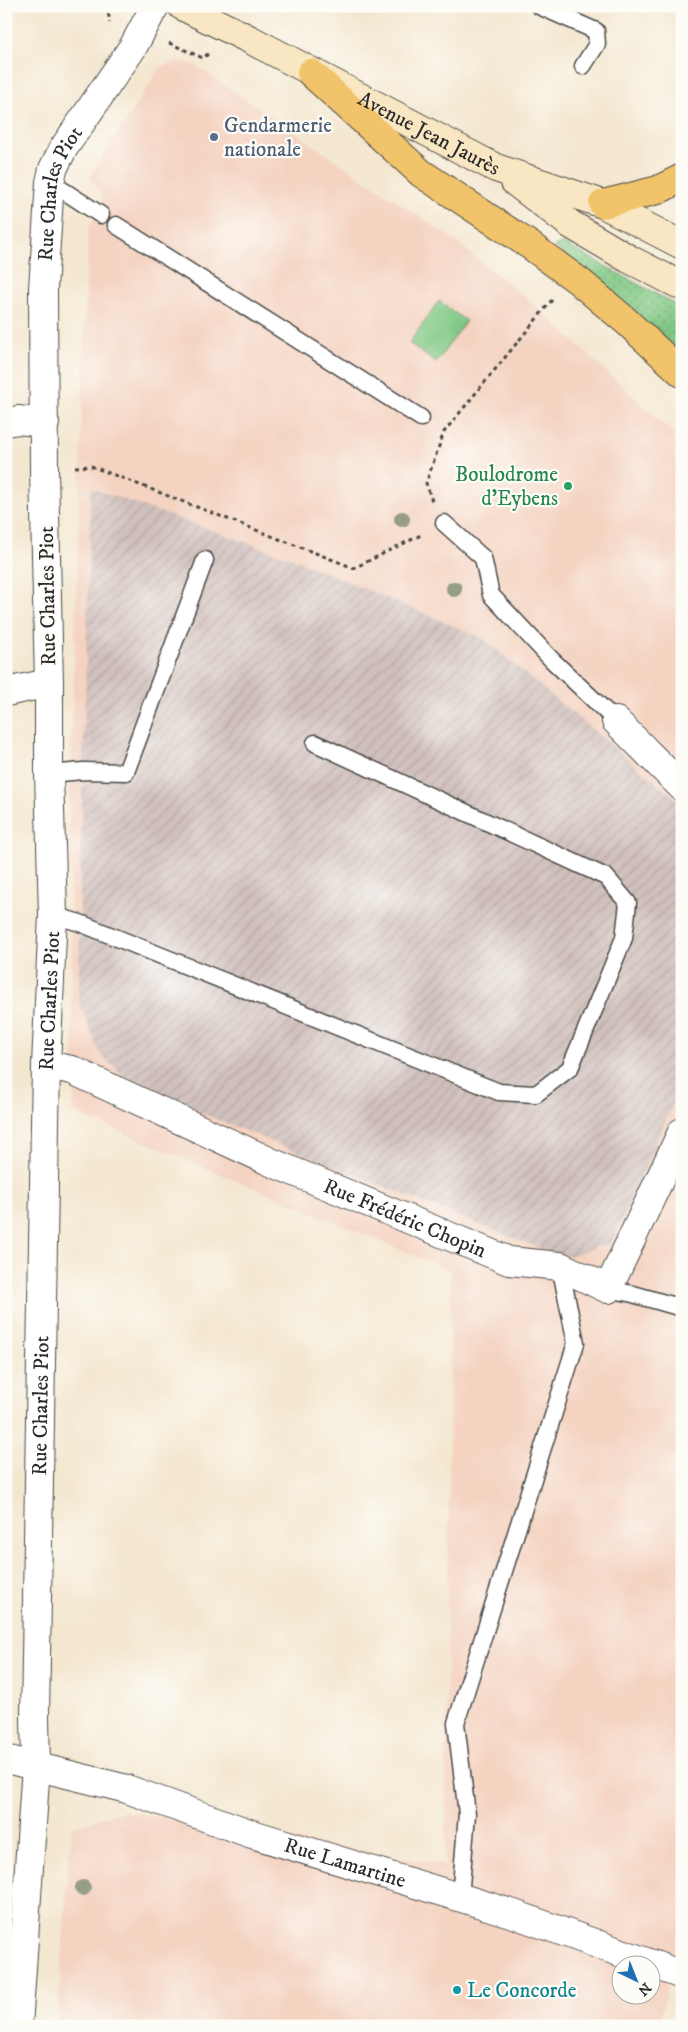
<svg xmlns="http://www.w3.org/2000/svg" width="688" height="2032" viewBox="0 0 688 2032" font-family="'IM FELL DW Pica',serif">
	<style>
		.built { fill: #f4d3c1; fill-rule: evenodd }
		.industrial { fill: url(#industrial-furrows) }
		.grass { fill: url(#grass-dots); stroke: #567957 }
		.park { fill: #80c783; stroke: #567957 }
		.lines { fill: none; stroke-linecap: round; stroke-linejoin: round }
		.service-casing { stroke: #494744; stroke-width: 19 }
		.minor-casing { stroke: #494744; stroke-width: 30 }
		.secondary-casing { stroke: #494744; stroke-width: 30 }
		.trunk-casing { stroke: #494744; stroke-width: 30 }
		.path { stroke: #494744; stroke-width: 3; stroke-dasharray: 4 4; stroke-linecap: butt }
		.service { stroke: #fff; stroke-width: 16 }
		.minor { stroke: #fff; stroke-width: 28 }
		.secondary { stroke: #f9e7c3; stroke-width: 28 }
		.trunk { stroke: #f1c36a; stroke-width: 28 }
		.tree { fill: #969e86 }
		.service-dot { fill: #5c6f8a; stroke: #fdfcf7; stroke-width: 2 }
		.leisure-dot { fill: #2e9e5b; stroke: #fdfcf7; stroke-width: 2 }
		.culture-dot { fill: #0f9aa8; stroke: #fdfcf7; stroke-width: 2 }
		.labels { text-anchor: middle; stroke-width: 4.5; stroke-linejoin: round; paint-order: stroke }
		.service-label { font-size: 21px; fill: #4e5e75; stroke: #fdfcf7; text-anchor: start }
		.street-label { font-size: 21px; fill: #2b2b2b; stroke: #fdfcf7 }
		.leisure-label { font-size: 21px; fill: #27864d; stroke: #fdfcf7; text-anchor: end }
		.culture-label { font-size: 21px; fill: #0d838f; stroke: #fdfcf7; text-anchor: start }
	</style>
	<defs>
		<pattern id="industrial-furrows" width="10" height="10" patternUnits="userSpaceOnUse" patternTransform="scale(1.25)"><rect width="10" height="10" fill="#d0c0bc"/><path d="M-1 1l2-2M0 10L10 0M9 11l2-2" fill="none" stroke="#b3a5a2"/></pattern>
		<pattern id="grass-dots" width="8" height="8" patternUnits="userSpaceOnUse" patternTransform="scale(1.25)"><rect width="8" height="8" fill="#80c783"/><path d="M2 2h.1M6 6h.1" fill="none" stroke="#69a26b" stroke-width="1.8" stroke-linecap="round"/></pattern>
	</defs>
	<rect width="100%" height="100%" fill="#fdfcf7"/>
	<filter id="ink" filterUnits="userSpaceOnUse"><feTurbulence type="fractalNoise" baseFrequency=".02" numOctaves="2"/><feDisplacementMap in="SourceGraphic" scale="10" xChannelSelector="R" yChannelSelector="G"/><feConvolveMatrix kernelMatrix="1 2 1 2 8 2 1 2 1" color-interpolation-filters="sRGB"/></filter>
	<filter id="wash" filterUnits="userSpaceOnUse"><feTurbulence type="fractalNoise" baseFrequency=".0096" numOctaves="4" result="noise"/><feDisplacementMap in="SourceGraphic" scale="20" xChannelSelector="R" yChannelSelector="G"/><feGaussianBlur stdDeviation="1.12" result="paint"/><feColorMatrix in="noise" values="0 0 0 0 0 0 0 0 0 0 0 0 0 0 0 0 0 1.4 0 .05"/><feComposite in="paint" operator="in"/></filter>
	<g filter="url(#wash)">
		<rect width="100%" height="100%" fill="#f4e7d0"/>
		<path class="built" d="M176,61L195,65L452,239L536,306L682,442V1933L678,1934L659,2026H57L71,1827L124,1811L445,1865L451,1271L74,1112L69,816L88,230L103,196L90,177L160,67ZM620,1964H650V1994H620Z"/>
		<polygon class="industrial" points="91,488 291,558 481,637 682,804 682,1083 612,1242 563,1258 136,1087 100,1054 79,1002 80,874"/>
		<polygon class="grass" points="563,243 682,308 682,360 554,246"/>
		<polygon class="park" points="439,301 466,321 436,363 409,343"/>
	</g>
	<g filter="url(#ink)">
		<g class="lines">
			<g class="service-casing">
				<g id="service">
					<polyline points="539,6 596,31 597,44 583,66"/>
					<polyline points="50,182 101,215"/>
					<polyline points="116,225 421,418"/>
					<polyline points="444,523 483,558 491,595 552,660 616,721"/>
					<polyline points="49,774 83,771 126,772 205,560"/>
					<polyline points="53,915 80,923 499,1092 536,1094 570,1068 624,938 628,903 606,877 315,743"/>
					<polyline points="608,1289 633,1294 682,1308"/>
					<polyline points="460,1898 467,1814 456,1723 576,1343 560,1266"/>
				</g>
			</g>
			<g class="minor-casing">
				<g id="minor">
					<polyline points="6,422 18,420 45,423"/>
					<polyline points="6,692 49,683"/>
					<polyline points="616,721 682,787"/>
					<path id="s1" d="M46,1065L72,1070L273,1163L509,1261L560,1266L608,1289L682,1132"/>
					<path id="s2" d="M6,1759L127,1789L249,1833L514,1914L682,1975"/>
					<path id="s3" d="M18,2026L36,1766L35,1717L46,1065L53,915L49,774V683L44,470L43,288L50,182L53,169L63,149L133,47L155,6"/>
				</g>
			</g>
			<g class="secondary-casing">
				<g id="secondary">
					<path id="s4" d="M182,6L251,40L496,168L603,204L682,245"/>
					<polyline points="515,182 570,224 629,259 682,286"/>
				</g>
			</g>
			<g class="trunk-casing">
				<g id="trunk">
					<polyline points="311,73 421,173 531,246 580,282 626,321 682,373"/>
					<polyline points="603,204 658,190 682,178"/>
				</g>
			</g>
			<g class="path">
				<polyline points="107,6 110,23"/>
				<polyline points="169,43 203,58 208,54"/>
				<polyline points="75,467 91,466 354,568 423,534"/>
				<polyline points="432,501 426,483 444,432 552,300"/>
			</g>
			<use href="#service" class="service"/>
			<use href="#minor" class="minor"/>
			<use href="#secondary" class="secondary"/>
			<use href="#trunk" class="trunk"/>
		</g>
		<g class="tree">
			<circle cx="402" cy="519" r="8"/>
			<circle cx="454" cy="589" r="8"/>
			<circle cx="83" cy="1888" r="8"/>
		</g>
	</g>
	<circle class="service-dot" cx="214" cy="137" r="5"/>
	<circle class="leisure-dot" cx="568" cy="486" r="5"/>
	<circle class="culture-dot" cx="457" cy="1990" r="5"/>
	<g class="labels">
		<g class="service-label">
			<text x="224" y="132">Gendarmerie<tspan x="224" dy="24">nationale</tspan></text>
		</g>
		<g class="street-label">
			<text dy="7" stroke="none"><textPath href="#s4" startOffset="278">Avenue Jean Jaurès</textPath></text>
			<text dy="7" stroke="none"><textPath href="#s3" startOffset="1836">Rue Charles Piot</textPath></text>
			<text transform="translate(47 596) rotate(-91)" y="7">Rue Charles Piot</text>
			<text dy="7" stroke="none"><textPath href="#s3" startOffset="1026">Rue Charles Piot</textPath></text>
			<text dy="7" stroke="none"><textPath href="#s1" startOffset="391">Rue Frédéric Chopin</textPath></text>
			<text dy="7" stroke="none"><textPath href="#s3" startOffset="621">Rue Charles Piot</textPath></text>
			<text dy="7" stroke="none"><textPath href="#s2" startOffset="355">Rue Lamartine</textPath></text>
		</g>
		<g class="leisure-label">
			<text x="558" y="481">Boulodrome<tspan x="558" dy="24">d'Eybens</tspan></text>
		</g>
		<g class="culture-label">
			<text x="467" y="1997">Le Concorde</text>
		</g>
	</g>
	<rect width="688" height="2032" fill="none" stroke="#fdfcf7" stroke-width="25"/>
	<g transform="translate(636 1980) rotate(137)"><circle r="24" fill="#fdfcf7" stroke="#a9a8a5"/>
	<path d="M0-4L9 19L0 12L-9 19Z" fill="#1f6fb2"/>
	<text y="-8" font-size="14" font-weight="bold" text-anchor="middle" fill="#2b2b2b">N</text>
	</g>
</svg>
